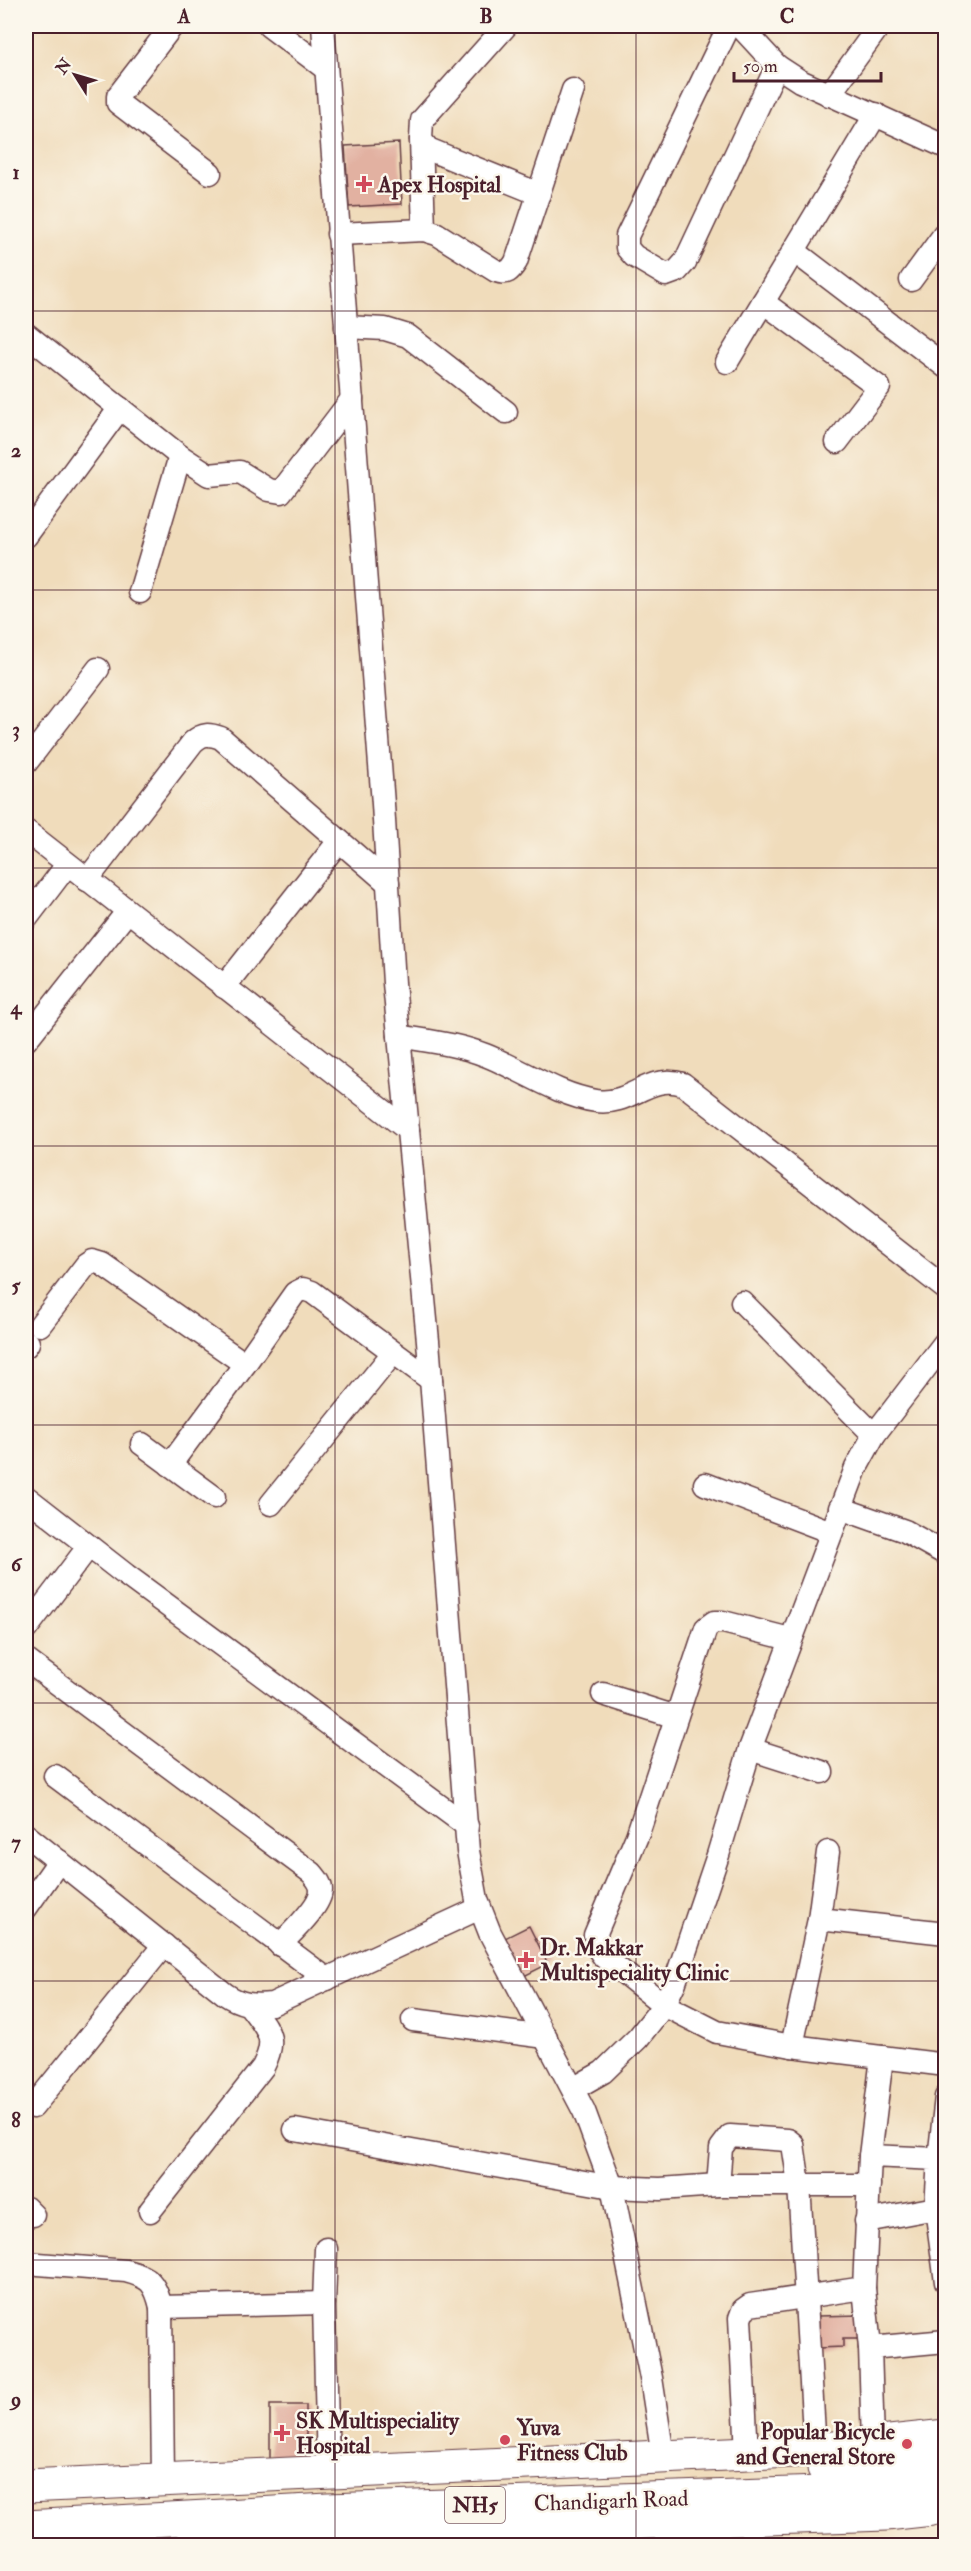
<svg xmlns="http://www.w3.org/2000/svg" width="971" height="2571" viewBox="0 0 971 2571" font-family="'IM FELL Double Pica',serif">
	<style>
		.building { fill: #e2b1a1 }
		.lines { fill: none; stroke-linecap: round; stroke-linejoin: round }
		.minor-casing { stroke: #633b41; stroke-width: 25 }
		.trunk-casing { stroke: #633b41; stroke-width: 35 }
		.minor { stroke: #fff; stroke-width: 22 }
		.trunk { stroke: #fff; stroke-width: 33 }
		.grid { fill: none; stroke: #4a1f2b; stroke-width: 1.5; stroke-opacity: 0.55 }
		.poi-dot { fill: #d1495b; stroke: #fbf7ec; stroke-width: 2 }
		.labels { text-anchor: middle; stroke-width: 5; stroke-linejoin: round; paint-order: stroke }
		.shield { fill: #fbf7ec; stroke: #7f6065; stroke-width: 1.5 }
		.shield-label { font-size: 21px; font-weight: bold; fill: #4a1f2b }
		.poi-label { font-size: 22px; font-weight: bold; fill: #4a1f2b; stroke: #fbf7ec; text-anchor: start }
		.street-label { font-size: 22px; fill: #4a1f2b; stroke: #fbf7ec }
		.neatline { fill: none; stroke: #4a1f2b; stroke-width: 2 }
		.grid-label { font-size: 20px; text-anchor: middle; font-weight: bold; fill: #4a1f2b }
	</style>
	<rect width="100%" height="100%" fill="#fbf7ec"/>
	<filter id="ink" filterUnits="userSpaceOnUse"><feTurbulence type="fractalNoise" baseFrequency=".0167" numOctaves="2"/><feDisplacementMap in="SourceGraphic" scale="12" xChannelSelector="R" yChannelSelector="G"/><feConvolveMatrix kernelMatrix="1 2 1 2 8 2 1 2 1" color-interpolation-filters="sRGB"/></filter>
	<filter id="wash" filterUnits="userSpaceOnUse"><feTurbulence type="fractalNoise" baseFrequency=".008" numOctaves="4" result="noise"/><feDisplacementMap in="SourceGraphic" scale="24" xChannelSelector="R" yChannelSelector="G"/><feGaussianBlur stdDeviation="1.35" result="paint"/><feColorMatrix in="noise" values="0 0 0 0 0 0 0 0 0 0 0 0 0 0 0 0 0 1.4 0 .05"/><feComposite in="paint" operator="in"/></filter>
	<g filter="url(#wash)">
		<rect width="100%" height="100%" fill="#f0dcbb"/>
		<g id="blocks">
			<g class="building">
				<polygon points="399,143 402,204 349,207 345,146"/>
				<polygon points="529,1926 548,1964 516,1980 497,1942"/>
				<polygon points="862,2315 862,2339 843,2339 843,2347 818,2348 818,2316"/>
				<rect x="270" y="2405" width="36" height="56"/>
			</g>
		</g>
	</g>
	<g filter="url(#ink)">
		<use href="#blocks" fill-opacity="0" stroke="#633b41" stroke-width="1.5"/>
		<g class="lines">
			<g class="minor-casing">
				<g id="minor">
					<polyline points="172,26 118,96 118,103 210,173"/>
					<polyline points="269,26 326,69"/>
					<polyline points="323,26 383,804 394,983 428,1341 468,1851 477,1900 490,1933 584,2111 612,2187 651,2378 663,2456"/>
					<polyline points="506,26 422,120 421,140 428,149 539,194"/>
					<polyline points="729,26 627,236 627,248 634,256 666,275 677,271 685,262 777,66"/>
					<polyline points="740,26 777,66 800,81 946,147"/>
					<polyline points="829,95 879,26"/>
					<polyline points="421,140 424,230"/>
					<path d="M338,234L424,230L437,234L496,271C507,275 510,271 516,262L573,90"/>
					<polyline points="794,251 946,367"/>
					<polyline points="911,280 946,232"/>
					<polyline points="763,302 879,387 837,442"/>
					<polyline points="346,327 385,329 408,336 506,412"/>
					<polyline points="26,334 180,456"/>
					<polyline points="727,362 876,114"/>
					<polyline points="26,536 120,408"/>
					<polyline points="140,592 180,456 209,475 240,472 269,490 281,492 352,399"/>
					<polyline points="26,763 98,669"/>
					<polyline points="26,831 408,1130"/>
					<path d="M87,880L193,742C203,733 209,734 221,738L388,883"/>
					<polyline points="26,919 67,865"/>
					<polyline points="224,987 339,841"/>
					<path d="M399,1036C428,1041 457,1044 485,1055C521,1069 557,1095 596,1101C631,1106 648,1073 683,1084L946,1289"/>
					<polyline points="26,1040 127,912"/>
					<polyline points="742,1302 874,1435"/>
					<polyline points="40,1325 86,1265 92,1261 102,1264 245,1364 295,1293 303,1289 312,1292 431,1380"/>
					<polyline points="26,1346 28,1343"/>
					<polyline points="142,1444 214,1497"/>
					<polyline points="170,1465 245,1364"/>
					<polyline points="705,1484 831,1532"/>
					<polyline points="26,1497 126,1575 467,1826"/>
					<polyline points="271,1504 393,1353"/>
					<polyline points="840,1508 905,1531 946,1554"/>
					<polyline points="26,1629 89,1546"/>
					<polyline points="790,1639 723,1622 714,1622 706,1628 637,1836 595,1935 597,1947 604,1957 664,2005 717,2032 792,2046 946,2065"/>
					<path d="M26,1660L312,1873C316,1878 321,1883 321,1890C321,1906 291,1933 280,1945"/>
					<polyline points="603,1694 676,1717"/>
					<polyline points="750,1749 822,1772"/>
					<polyline points="55,1776 327,1979"/>
					<path d="M26,1835L225,1994C241,2005 253,2006 272,2004L480,1908"/>
					<polyline points="26,1908 59,1861"/>
					<polyline points="819,1919 946,1933"/>
					<polyline points="413,2020 546,2037"/>
					<polyline points="792,2046 819,1919 828,1852"/>
					<polyline points="573,2089 603,2072 638,2038 664,2005 675,1982 718,1855 750,1749 856,1468 874,1435 946,1341"/>
					<polyline points="33,2107 164,1945"/>
					<polyline points="295,2130 612,2187 660,2189 718,2185 869,2185"/>
					<polyline points="870,2156 882,2057"/>
					<polyline points="939,2159 946,2097"/>
					<polyline points="718,2185 721,2148 730,2136 788,2140 793,2144 799,2184 815,2450"/>
					<polyline points="26,2208 33,2215"/>
					<path d="M150,2211L263,2067C278,2037 268,2031 250,2006"/>
					<polyline points="866,2221 936,2208"/>
					<polyline points="326,2249 324,2303 328,2471"/>
					<path d="M26,2263L126,2271C150,2277 155,2283 161,2307L163,2479"/>
					<polyline points="161,2307 324,2303"/>
					<polyline points="870,2348 864,2288 870,2156 939,2159 936,2208 946,2282"/>
					<polyline points="873,2443 870,2348 946,2341"/>
					<polyline points="747,2453 740,2318 743,2310 750,2305 864,2288"/>
				</g>
			</g>
			<g class="trunk-casing">
				<g id="trunk">
					<polyline points="824,2468 946,2464"/>
					<polyline points="26,2486 815,2450 946,2436"/>
					<polyline points="26,2527 328,2510 877,2491 946,2486"/>
					<polyline points="190,2546 649,2522 886,2514 932,2509"/>
				</g>
			</g>
			<use href="#minor" class="minor"/>
			<use href="#trunk" class="trunk"/>
		</g>
	</g>
	<path class="grid" d="M335,26V2546M636,26V2546M26,311H946M26,590H946M26,868H946M26,1146H946M26,1425H946M26,1703H946M26,1981H946M26,2260H946"/>
	<g class="poi-dot">
		<path d="M361 175h6v6h6v6h-6v6h-6v-6h-6v-6h6z"/>
		<path d="M523 1951h6v6h6v6h-6v6h-6v-6h-6v-6h6z"/>
		<path d="M279 2424h6v6h6v6h-6v6h-6v-6h-6v-6h6z"/>
		<circle cx="505" cy="2440" r="6"/>
		<circle cx="907" cy="2444" r="6"/>
	</g>
	<g class="labels">
		<rect class="shield" x="445" y="2487" width="60" height="36" rx="4.5"/>
		<g class="shield-label">
			<text x="475" y="2512">NH5</text>
		</g>
		<g class="poi-label">
			<text x="378" y="192">Apex Hospital</text>
			<text x="540" y="1955">Dr. Makkar<tspan x="540" dy="25">Multispeciality Clinic</tspan></text>
			<text x="296" y="2428">SK Multispeciality<tspan x="296" dy="25">Hospital</tspan></text>
			<text x="517" y="2435">Yuva<tspan x="517" dy="25">Fitness Club</tspan></text>
			<text x="895" y="2439" text-anchor="end">Popular Bicycle<tspan x="895" dy="25">and General Store</tspan></text>
		</g>
		<g class="street-label">
			<text transform="translate(611 2500) rotate(-2)" y="8">Chandigarh Road</text>
		</g>
	</g>
	<rect width="971" height="2571" fill="none" stroke="#fbf7ec" stroke-width="66"/>
	<g transform="translate(75 75) rotate(307)" stroke="#fbf7ec" stroke-width="4.5" paint-order="stroke">
	<path d="M0-4.5L10 22L0 15L-10 22Z" fill="#4a1f2b"/>
	<text y="-9" font-size="16" font-weight="bold" text-anchor="middle" fill="#4a1f2b">N</text>
	</g>
	<path d="M734 72v9h147v-9" fill="none" stroke="#4a1f2b" stroke-width="3"/>
	<text x="743" y="72" font-size="18" fill="#4a1f2b" stroke="#fbf7ec" stroke-width="4.5" paint-order="stroke">50 m</text>
	<rect x="33" y="33" width="905" height="2505" class="neatline"/>
	<g class="grid-label">
		<text x="184" y="23">A</text>
		<text x="486" y="23">B</text>
		<text x="787" y="23">C</text>
		<text x="16" y="179">1</text>
		<text x="16" y="457">2</text>
		<text x="16" y="736">3</text>
		<text x="16" y="1014">4</text>
		<text x="16" y="1292">5</text>
		<text x="16" y="1571">6</text>
		<text x="16" y="1849">7</text>
		<text x="16" y="2127">8</text>
		<text x="16" y="2406">9</text>
	</g>
</svg>
